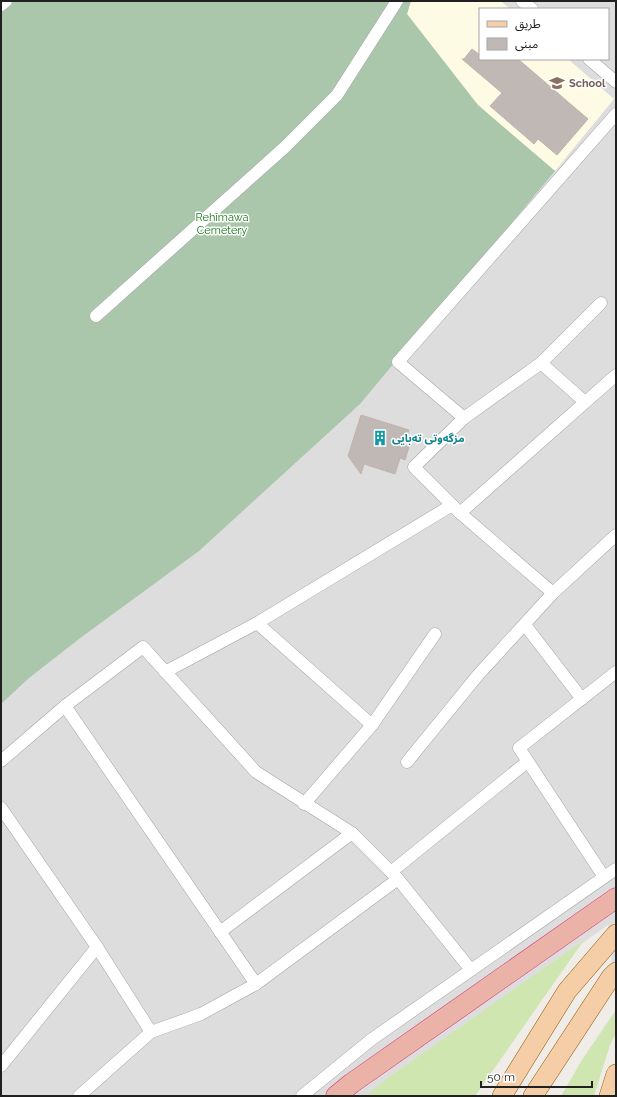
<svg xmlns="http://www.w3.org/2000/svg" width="617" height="1097" viewBox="0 0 617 1097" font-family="Raleway,'Noto Sans Arabic',sans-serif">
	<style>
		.residential { fill: #dedddd; fill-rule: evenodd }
		.education { fill: #fdfbe3 }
		.grass { fill: #cfe6b1 }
		.cemetery { fill: #aac7ac }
		.building { fill: #c0b8b4; stroke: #c1b3ab }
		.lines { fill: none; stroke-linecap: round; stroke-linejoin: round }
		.minor-casing { stroke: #a4a4a4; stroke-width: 13 }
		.primary-casing { stroke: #915b0b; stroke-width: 20 }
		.trunk-casing { stroke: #cf3373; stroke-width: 21 }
		.minor { stroke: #fff; stroke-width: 12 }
		.primary { stroke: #f5cea7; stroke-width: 19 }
		.trunk { stroke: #ebb2a8; stroke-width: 20 }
		.labels { text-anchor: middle; stroke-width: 3; stroke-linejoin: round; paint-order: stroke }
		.education-label { font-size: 11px; font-weight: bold; fill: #785e54; stroke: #fff; text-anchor: start }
		.park-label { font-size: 11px; fill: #147815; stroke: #fff }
		.culture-label { font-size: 11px; font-weight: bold; fill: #0d838f; stroke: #fff; text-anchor: start }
	</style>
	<rect width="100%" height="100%" fill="#f0ece7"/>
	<path class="residential" d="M1,1H616V1002L608,925L369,1096H1ZM480,9H608V59H480Z"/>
	<polygon class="education" points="411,1 501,1 510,9 480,9 480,59 568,59 614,99 555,171 478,106 407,14"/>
	<g class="grass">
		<polygon points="584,940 475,1096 365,1096 392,1075"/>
		<polygon points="616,1010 616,1033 610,1045 594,1096 561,1096 582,1060"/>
	</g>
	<polygon class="cemetery" points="1,1 411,1 407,14 478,105 555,171 360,404 199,551 83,636 29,678 1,704"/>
	<g class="building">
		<polygon points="472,49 480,55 480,59 518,59 588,119 557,155 538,139 534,144 490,106 502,93 462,59 464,59"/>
		<polygon points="361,415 409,430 404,445 409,447 405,460 400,458 395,474 364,464 361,474 348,456"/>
	</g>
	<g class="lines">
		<g class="minor-casing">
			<g id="minor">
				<polyline points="522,1 532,9"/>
				<polyline points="1,5 6,1"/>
				<polyline points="589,59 616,82"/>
				<polyline points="96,316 285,147 337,95 397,1"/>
				<polyline points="541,363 585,402"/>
				<polyline points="464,418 398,362 616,114"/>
				<polyline points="460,513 616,375"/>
				<polyline points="553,593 460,513 414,467 464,418 541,363 601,303"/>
				<polyline points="257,623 372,725"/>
				<polyline points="525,625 582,699"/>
				<polyline points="165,672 257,623 452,505"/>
				<polyline points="65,706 256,984"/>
				<polyline points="1,761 65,706 143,647 256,772 352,833 398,879 471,970"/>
				<polyline points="407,762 478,675 553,593 616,535"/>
				<polyline points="304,804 372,725 435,634"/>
				<polyline points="1,808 97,947 151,1032"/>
				<polyline points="391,872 527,762"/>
				<polyline points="604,877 519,748 616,672"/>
				<polyline points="220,932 352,833"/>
				<polyline points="1,1066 97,947"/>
				<polyline points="79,1096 151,1032 201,1014 256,984 398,879"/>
				<polyline points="302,1096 372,1039 616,869"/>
			</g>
		</g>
		<g class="primary-casing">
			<g id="primary">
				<polyline points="502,1096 567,991 616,934"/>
				<polyline points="533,1096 611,977 616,972"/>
				<polyline points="609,1096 616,1074"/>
			</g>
		</g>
		<g class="trunk-casing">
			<polyline id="trunk" points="336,1096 352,1083 616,898"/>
		</g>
		<use href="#minor" class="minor"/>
		<use href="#primary" class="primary"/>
		<use href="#trunk" class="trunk"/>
	</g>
	<defs>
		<g id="school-bare" transform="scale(1.2)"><path d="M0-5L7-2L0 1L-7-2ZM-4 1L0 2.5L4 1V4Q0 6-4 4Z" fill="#8d6e63" stroke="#fff" stroke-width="2.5" paint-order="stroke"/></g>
		<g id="building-bare" transform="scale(1.2)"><path d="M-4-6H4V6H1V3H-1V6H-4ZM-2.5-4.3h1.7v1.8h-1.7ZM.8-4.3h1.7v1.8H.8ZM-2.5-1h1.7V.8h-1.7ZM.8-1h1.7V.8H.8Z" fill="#0f9aa8" stroke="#fff" stroke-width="2.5" paint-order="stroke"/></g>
	</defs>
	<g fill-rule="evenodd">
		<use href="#school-bare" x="557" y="83"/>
		<use href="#building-bare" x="380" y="438"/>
	</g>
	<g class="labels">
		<g class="education-label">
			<text x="569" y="87">School</text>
		</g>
		<g class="park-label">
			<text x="222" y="221">Rehîmawa<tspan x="222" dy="13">Cemetery</tspan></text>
		</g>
		<g class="culture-label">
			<text x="392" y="442">مزگەوتی تەبایی</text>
		</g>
	</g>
	<rect width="617" height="1097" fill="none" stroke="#202020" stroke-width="4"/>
	<rect x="479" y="8" width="130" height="52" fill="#ffffff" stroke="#a6a6a6"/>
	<rect x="487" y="21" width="20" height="6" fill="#f5cea7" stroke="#a6a6a6"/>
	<text x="515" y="28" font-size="12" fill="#202020">طريق</text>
	<rect x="487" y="38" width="20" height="12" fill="#c0b8b4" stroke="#a6a6a6"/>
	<text x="515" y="48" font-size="12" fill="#202020">مبنى</text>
	<path d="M481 1081v6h111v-6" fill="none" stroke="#202020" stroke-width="2"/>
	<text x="487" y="1081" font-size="12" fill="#202020" stroke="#ffffff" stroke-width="3" paint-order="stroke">50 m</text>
</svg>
